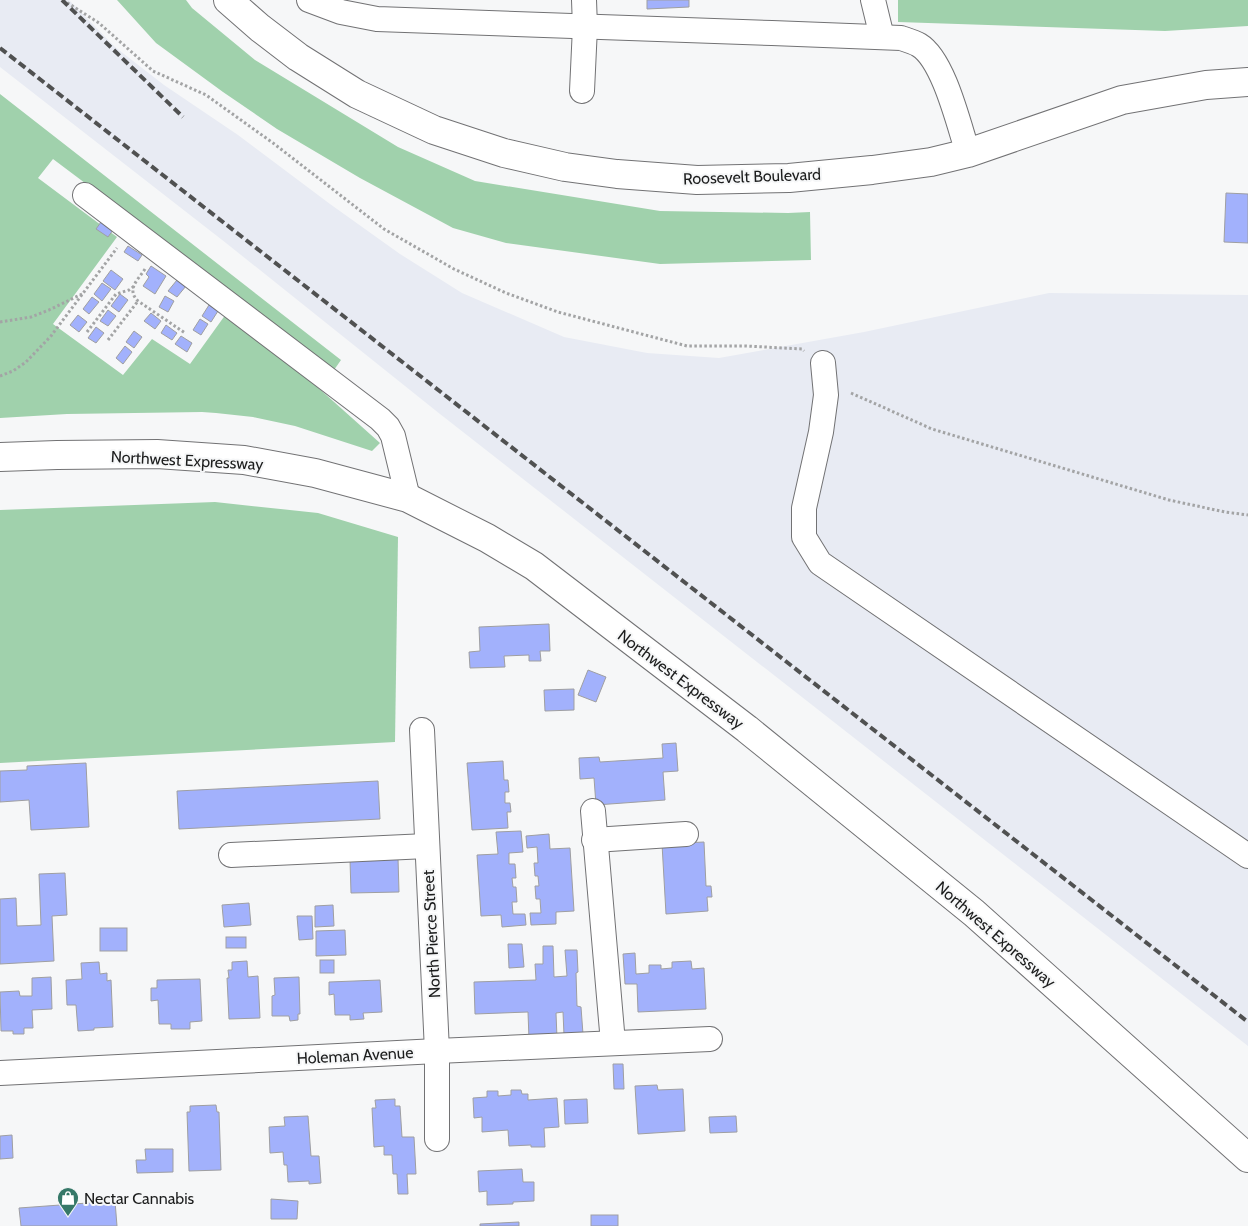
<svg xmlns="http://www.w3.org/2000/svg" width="1248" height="1226" viewBox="0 0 1248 1226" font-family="Cabin,sans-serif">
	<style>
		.built { fill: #e8ebf3 }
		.green { fill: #a0d1ac }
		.building { fill: #a2b1fc; stroke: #9f9fa1 }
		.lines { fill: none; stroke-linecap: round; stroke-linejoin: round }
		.minor-casing { stroke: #727274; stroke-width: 26 }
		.major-casing { stroke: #727274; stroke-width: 30 }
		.path { stroke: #a3a4a5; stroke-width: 3; stroke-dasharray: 2.5 2.5; stroke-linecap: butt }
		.minor { stroke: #fff; stroke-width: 24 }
		.major { stroke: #fff; stroke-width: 28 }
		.rail { stroke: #505151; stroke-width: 4; stroke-dasharray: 8 4; stroke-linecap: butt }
		.labels { text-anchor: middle; stroke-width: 4; stroke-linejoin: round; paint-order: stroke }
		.street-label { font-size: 16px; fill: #1c1d1d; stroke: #f6f7f8 }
		.poi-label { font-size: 16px; fill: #1c1d1d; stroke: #f6f7f8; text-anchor: start }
	</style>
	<rect width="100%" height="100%" fill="#f6f7f8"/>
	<polygon class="built" points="0,0 69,0 115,47 164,85 238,135 330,204 400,254 462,293 564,337 647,353 719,358 864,332 1049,293 1248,295 1248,1046 440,414 226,243 0,67"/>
	<g class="green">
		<polygon points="117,0 186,0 192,8 255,60 398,147 475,181 660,211 788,213 810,212 811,260 660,264 506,243 453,228 360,178 277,129 223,92 156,43"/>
		<polygon points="898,0 1248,0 1248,26 1165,31 898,22"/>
		<polygon points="0,94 341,360 334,370 53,159 38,178 117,237 53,324 123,375 152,339 190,364 226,314 305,376 380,443 372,451 295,426 253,417 216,413 202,412 67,414 0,418"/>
		<polygon points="215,502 318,513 398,537 395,742 0,763 0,510"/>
	</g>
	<g class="building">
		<polygon points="647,0 689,0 689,7 647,9"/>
		<polygon points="1226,193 1248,194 1248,243 1224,242"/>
		<polygon points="101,222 113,230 108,237 96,229"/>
		<polygon points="128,246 142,255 138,261 124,252"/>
		<polygon points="151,266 166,276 155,294 143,286 149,277 146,274"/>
		<polygon points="111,270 123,279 115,290 103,281"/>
		<polygon points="177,280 186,286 177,297 168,291"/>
		<polygon points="102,283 111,289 102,301 94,294"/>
		<polygon points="120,294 128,300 119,312 111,306"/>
		<polygon points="165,296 174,301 168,312 159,307"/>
		<polygon points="92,297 99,302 89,314 83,309"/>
		<polygon points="209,305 218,311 211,322 202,316"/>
		<polygon points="108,310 116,316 108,326 100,321"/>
		<polygon points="151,313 161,321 155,329 144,321"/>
		<polygon points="78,315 87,322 79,332 70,325"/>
		<polygon points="200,319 208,324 201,335 193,330"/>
		<polygon points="166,325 177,333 172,340 161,333"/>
		<polygon points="96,327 104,333 96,343 88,338"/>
		<polygon points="134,331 142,337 134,348 126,342"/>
		<polygon points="181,336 192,343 187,352 175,344"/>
		<polygon points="125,346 132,352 123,364 116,358"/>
		<polygon points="549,624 550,651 540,651 541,661 529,661 529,655 504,656 505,667 470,668 469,652 480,651 479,627"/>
		<polygon points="588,670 606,677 596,702 578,695"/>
		<polygon points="574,689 574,710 545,711 544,690"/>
		<polygon points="676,743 678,771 663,772 665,800 596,805 594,778 580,779 579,758 599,757 600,762 663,758 662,744"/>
		<polygon points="503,761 504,780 508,780 509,792 505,792 505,803 510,803 511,812 507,812 508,828 472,830 467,763"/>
		<polygon points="86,763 89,827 31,830 29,800 0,802 0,771 27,770 27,766"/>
		<polygon points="378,781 380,819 179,829 177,791"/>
		<polygon points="521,831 523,852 509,853 509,864 515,864 516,878 512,878 513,887 516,887 517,902 512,902 513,914 525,914 526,925 502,927 501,915 481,916 477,855 498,854 496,832"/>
		<polygon points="549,834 550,849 570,848 574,911 556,912 556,924 531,925 530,913 541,913 540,899 536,899 535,886 539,886 538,876 535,876 534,863 538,863 537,847 527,848 526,836"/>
		<polygon points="704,842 706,886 711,886 712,897 707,897 708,911 666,914 662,844"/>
		<polygon points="398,858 399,892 351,893 350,860"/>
		<polygon points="65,873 67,915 52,916 54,961 0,964 0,899 16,898 17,926 41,925 39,874"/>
		<polygon points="249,903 251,925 224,927 222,905"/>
		<polygon points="333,905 334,926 315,927 315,906"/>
		<polygon points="297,916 312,916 313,939 299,940"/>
		<rect x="100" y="928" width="27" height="23"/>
		<polygon points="345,930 346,955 316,956 316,931"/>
		<rect x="226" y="937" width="20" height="11"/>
		<polygon points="508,944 522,944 524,967 509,968"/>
		<polygon points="543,946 553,946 554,977 567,976 565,950 577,950 578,972 576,973 577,1006 581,1007 583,1034 564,1035 563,1012 556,1013 557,1038 529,1039 528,1012 475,1014 474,982 536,980 535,964 543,964"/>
		<polygon points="635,953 636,974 649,973 649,965 661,965 661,969 672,968 672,962 691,961 692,969 704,968 706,1009 638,1012 637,984 625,984 623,954"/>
		<rect x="320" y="960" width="14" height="13"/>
		<polygon points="247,961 248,977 258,976 260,1018 229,1019 227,978 229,978 228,970 232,970 232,962"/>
		<polygon points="99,962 100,974 107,973 107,981 111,980 113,1027 94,1028 94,1030 78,1031 76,1005 67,1005 66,980 82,979 81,963"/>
		<polygon points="51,977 52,1009 32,1010 33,1028 24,1028 24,1034 13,1034 13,1031 1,1031 0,992 19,991 20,996 32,996 32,978"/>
		<polygon points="299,977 300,1014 298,1014 298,1020 290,1021 289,1016 272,1016 272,996 275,995 274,978"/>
		<polygon points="200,979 202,1021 190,1022 190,1029 171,1029 171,1024 159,1024 158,1000 151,1001 151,988 157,988 157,980"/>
		<polygon points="380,980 382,1012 363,1013 364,1019 350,1020 350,1015 335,1015 334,994 329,995 329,982"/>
		<polygon points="613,1064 623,1064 624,1089 614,1089"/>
		<polygon points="657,1085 658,1090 683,1089 685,1131 638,1134 635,1086"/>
		<polygon points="511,1090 521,1090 522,1094 528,1094 528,1100 557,1098 559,1127 544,1128 545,1147 531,1147 531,1145 509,1146 508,1130 482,1132 482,1117 474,1118 473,1098 487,1097 487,1091 498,1091 498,1096 511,1095"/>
		<polygon points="395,1099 395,1106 400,1106 402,1137 414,1137 416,1174 407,1174 408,1194 398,1194 397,1174 393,1174 392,1155 384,1155 384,1146 374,1147 372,1108 376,1108 375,1100"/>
		<polygon points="587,1099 588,1123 565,1124 564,1100"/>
		<polygon points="216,1105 217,1112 219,1112 221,1170 189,1171 187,1112 190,1112 190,1106"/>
		<polygon points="308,1116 311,1156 319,1156 321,1183 309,1184 309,1181 288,1182 287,1165 284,1165 283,1152 270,1153 269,1127 285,1126 284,1117"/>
		<polygon points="736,1116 737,1132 710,1133 709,1117"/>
		<polygon points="12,1135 13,1158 0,1159 0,1136"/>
		<polygon points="145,1149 173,1149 173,1172 137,1173 136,1160 146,1160"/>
		<polygon points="522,1169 523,1182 534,1182 534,1201 513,1202 513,1204 487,1205 487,1191 479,1192 478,1171"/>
		<polygon points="271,1199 298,1201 297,1219 271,1219"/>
		<polygon points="115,1201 117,1226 21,1226 19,1208"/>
		<rect x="591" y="1215" width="27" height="11"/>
		<polygon points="519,1222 519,1226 480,1226 480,1224"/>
	</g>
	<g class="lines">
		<g class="minor-casing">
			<g id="minor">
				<path d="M309,0L341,12L377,19L772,33L901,38C907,40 914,42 919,45C944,60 959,126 968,153"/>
				<polyline points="873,0 882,37"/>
				<polyline points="582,91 585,27 584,0"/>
				<polyline points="85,195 380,419 388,427 393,436 408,498"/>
				<polyline points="823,363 826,395 821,432 804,508 804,537 820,563 1248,856"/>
				<polyline points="422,730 437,1051 437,1139"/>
				<polyline points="593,811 613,1043"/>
				<polyline points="594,840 686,834"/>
				<polyline points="231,855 427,846"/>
				<polyline points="0,1073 437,1051 710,1039"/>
			</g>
		</g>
		<g class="major-casing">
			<g id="major">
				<polyline points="228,0 260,28 298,57 357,94 434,130 504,153 565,167 617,174 697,180 789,178 872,170 931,162 968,153 1122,100 1206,85 1248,82"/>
				<polyline points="0,457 57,455 157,454 244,460 315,473 408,498 487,538 534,566 747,729 974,913 1248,1158"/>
			</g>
		</g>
		<g class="path">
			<polyline points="63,0 99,23 153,71 206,95 273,143 384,229 454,269 506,293 558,312 687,346 746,346 802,349 804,351"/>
			<path d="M145,269C138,280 126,289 138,301L185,333"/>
			<polyline points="0,322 31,317 49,310 82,294"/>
			<polyline points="87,332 116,294 129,290 133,287"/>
			<polyline points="108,340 138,301"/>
			<polyline points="0,376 13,371 26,362 51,336 117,248"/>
			<polyline points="851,393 932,429 1169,500 1225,512 1248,515"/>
		</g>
		<use href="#minor" class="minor"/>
		<use href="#major" class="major"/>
		<g class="rail">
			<polyline points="62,0 183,117"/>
			<polyline points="0,48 1248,1022"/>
		</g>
	</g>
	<defs>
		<g id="shop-pin" transform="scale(1.125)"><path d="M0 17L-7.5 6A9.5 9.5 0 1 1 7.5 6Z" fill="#367868" stroke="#f6f7f8"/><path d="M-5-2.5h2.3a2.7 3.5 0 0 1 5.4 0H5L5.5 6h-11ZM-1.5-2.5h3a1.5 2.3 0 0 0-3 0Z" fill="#fff"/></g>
	</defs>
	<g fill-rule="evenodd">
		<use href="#shop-pin" x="68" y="1198"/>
	</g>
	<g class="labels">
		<g class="street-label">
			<text transform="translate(752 176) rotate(-2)" y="6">Roosevelt Boulevard</text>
			<text transform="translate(187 460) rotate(3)" y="6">Northwest Expressway</text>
			<text transform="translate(681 679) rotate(37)" y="6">Northwest Expressway</text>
			<text transform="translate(431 934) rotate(-93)" y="6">North Pierce Street</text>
			<text transform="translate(996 934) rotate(41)" y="6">Northwest Expressway</text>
			<text transform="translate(355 1055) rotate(-3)" y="6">Holeman Avenue</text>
		</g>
		<g class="poi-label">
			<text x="84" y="1204">Nectar Cannabis</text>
		</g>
	</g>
</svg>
